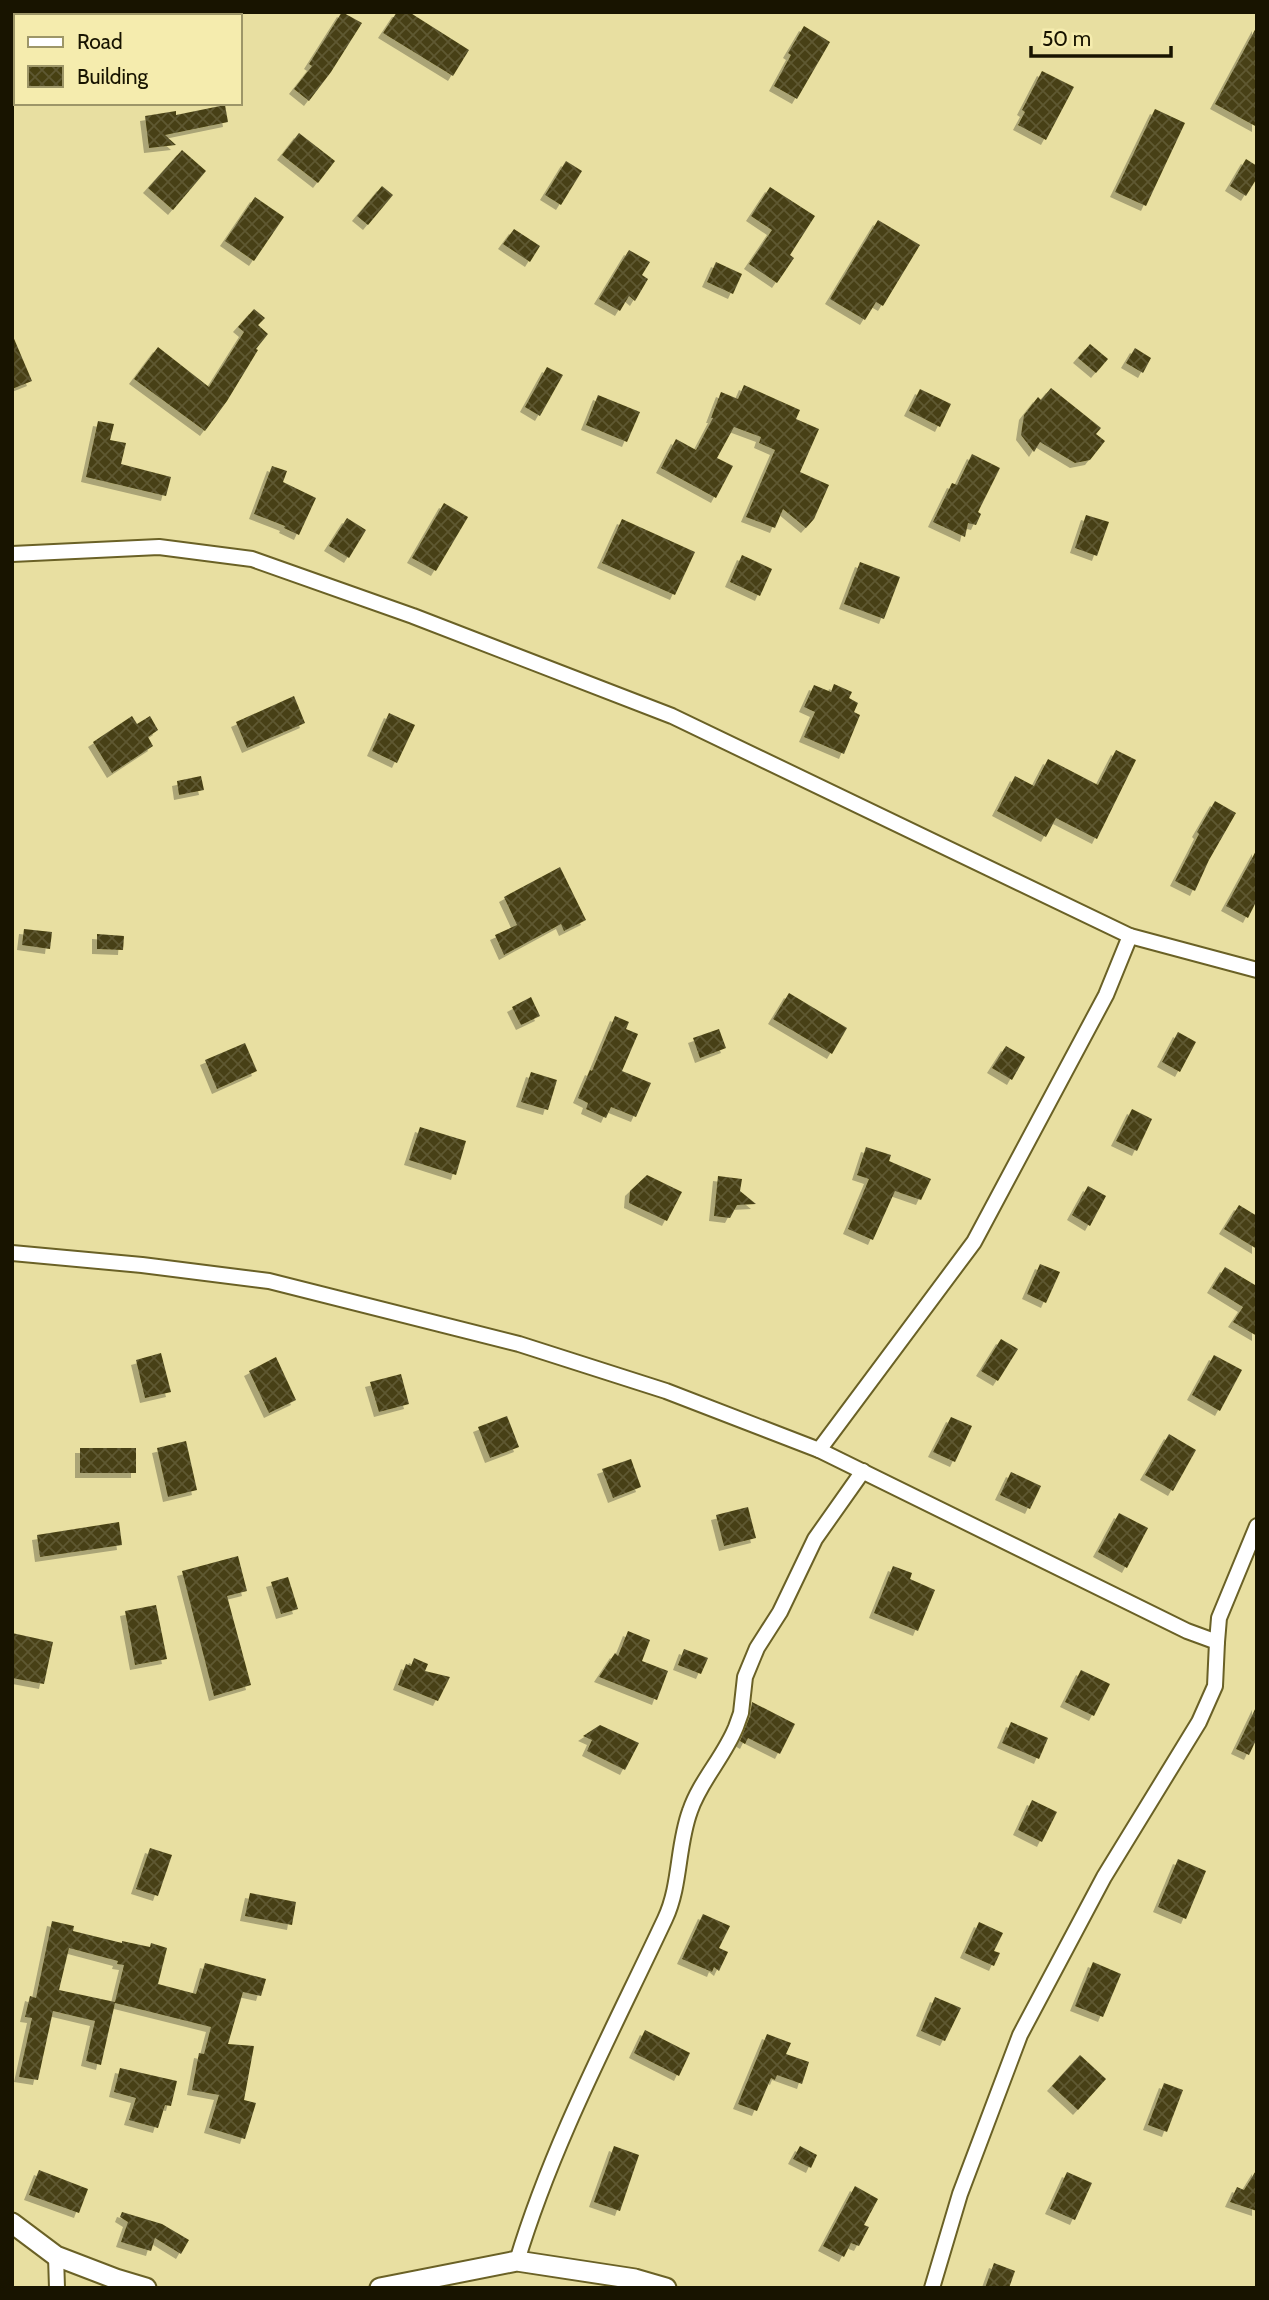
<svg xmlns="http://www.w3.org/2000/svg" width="1269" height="2300" viewBox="0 0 1269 2300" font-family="Cabin,sans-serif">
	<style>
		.building { fill: url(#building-cross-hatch); fill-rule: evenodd; filter: url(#shadow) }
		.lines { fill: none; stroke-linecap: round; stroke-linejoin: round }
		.minor-casing { stroke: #6a6126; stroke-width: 18 }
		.tertiary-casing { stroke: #6a6126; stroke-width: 23 }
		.minor { stroke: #fff; stroke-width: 14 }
		.tertiary { stroke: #fff; stroke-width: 19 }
	</style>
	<defs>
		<pattern id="building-cross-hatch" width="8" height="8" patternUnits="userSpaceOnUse" patternTransform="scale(1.75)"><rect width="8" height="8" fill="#474012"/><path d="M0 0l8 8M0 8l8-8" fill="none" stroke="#5e5832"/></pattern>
		<filter id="shadow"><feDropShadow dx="-5" dy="5" stdDeviation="0" flood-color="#0004"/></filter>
	</defs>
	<rect width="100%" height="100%" fill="#e8dfa1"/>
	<g class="building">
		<polygon points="342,12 362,23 331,72 309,101 294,89 312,66 309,64"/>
		<polygon points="397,12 409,12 469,50 453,76 383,33"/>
		<polygon points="804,26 830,42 797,99 774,86 791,55 788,53"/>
		<polygon points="1257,26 1257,127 1215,104"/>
		<polygon points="1042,71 1074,87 1046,140 1018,125 1025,112 1022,110"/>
		<polygon points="225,105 228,122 165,135 176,145 149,148 145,116 176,111 176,115"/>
		<polygon points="1155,109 1185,123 1146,206 1115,192"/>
		<polygon points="299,133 335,161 318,183 282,155"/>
		<polygon points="182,150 206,171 173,210 148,188"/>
		<polygon points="1246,159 1257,166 1257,178 1246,196 1230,186"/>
		<polygon points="566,161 582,171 561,205 545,195"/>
		<polygon points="382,186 393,195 368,225 357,216"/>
		<polygon points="770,187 815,216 790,255 794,258 777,283 749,264 772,230 751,216"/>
		<polygon points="255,197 284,217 254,261 225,241"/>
		<polygon points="878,220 920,245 883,306 876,302 865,320 830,299"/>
		<polygon points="514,229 540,246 530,262 503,244"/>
		<polygon points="629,250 650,262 642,275 648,279 635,301 629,296 620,311 599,299"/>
		<polygon points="716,262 742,274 733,294 707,282"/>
		<polygon points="254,309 265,318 258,325 268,334 256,349 258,350 227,401 205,431 134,379 158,347 209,387 244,332 238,327"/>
		<polygon points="12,334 32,381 12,389"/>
		<polygon points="1090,344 1108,359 1096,373 1078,358"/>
		<polygon points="1135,348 1151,358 1143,373 1126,363"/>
		<polygon points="547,367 563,375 540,416 525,407"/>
		<polygon points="744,385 800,410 796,419 819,429 800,472 829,485 814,519 806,528 783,509 775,528 746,517 775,450 759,443 761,437 734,427 717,458 733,466 716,498 661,468 676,439 696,450 713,418 711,418 721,392 738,399"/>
		<polygon points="1051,388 1101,428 1096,434 1105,441 1090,460 1075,463 1040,442 1034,452 1021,435 1024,415 1038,397 1041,400"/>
		<polygon points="920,389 951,404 940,427 909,411"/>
		<polygon points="598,395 640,412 627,442 586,425"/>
		<polygon points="98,421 114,424 110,440 126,443 121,464 171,477 166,496 86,477"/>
		<polygon points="972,454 1000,468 978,512 981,514 976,525 968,523 965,537 933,522 952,483 957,485"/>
		<polygon points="272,466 287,471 283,482 316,498 299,535 284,528 285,526 254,514"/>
		<polygon points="444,503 468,517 436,571 412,558"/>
		<polygon points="1086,515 1109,522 1097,556 1075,548"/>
		<polygon points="347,518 366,530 349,558 329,546"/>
		<polygon points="622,519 695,552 675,595 602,563"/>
		<polygon points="742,555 772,569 760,596 730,582"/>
		<polygon points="860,562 900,577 884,619 844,604"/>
		<polygon points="834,684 852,692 849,698 858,703 854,712 860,715 844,754 804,737 815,712 804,707 814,685 831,692"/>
		<polygon points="294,696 305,723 247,748 236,722"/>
		<polygon points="389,713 415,725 397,763 372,751"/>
		<polygon points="132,716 137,724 150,716 158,730 148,737 153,746 112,773 93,742"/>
		<polygon points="1116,750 1136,760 1097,839 1056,818 1046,837 997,811 1015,776 1034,786 1048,759 1098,785"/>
		<polygon points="201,776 204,790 179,795 177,781"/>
		<polygon points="1215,801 1236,813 1209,860 1195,891 1175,881 1199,834 1197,832"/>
		<polygon points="1257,849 1257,900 1248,918 1226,906"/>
		<polygon points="560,867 586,920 564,931 561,924 504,955 495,935 517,925 504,897"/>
		<polygon points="24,929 52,932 50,949 22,945"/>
		<polygon points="97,934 124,936 123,950 97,949"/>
		<polygon points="789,993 847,1028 832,1054 773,1019"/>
		<polygon points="531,997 540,1016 521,1025 512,1007"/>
		<polygon points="615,1016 629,1022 626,1029 638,1034 622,1071 651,1083 636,1117 611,1107 606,1118 586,1109 588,1103 578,1098 590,1070 592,1071"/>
		<polygon points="719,1029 726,1048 700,1058 693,1038"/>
		<polygon points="1178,1032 1196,1042 1180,1072 1162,1062"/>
		<polygon points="245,1043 257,1071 217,1089 205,1060"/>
		<polygon points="1006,1046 1025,1057 1012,1080 992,1068"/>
		<polygon points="531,1072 557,1080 548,1110 521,1102"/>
		<polygon points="1132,1109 1152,1119 1137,1151 1116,1141"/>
		<polygon points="420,1127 466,1141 456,1175 409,1160"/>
		<polygon points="866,1147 891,1155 889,1161 931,1179 921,1200 895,1191 873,1240 848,1229 869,1179 857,1175"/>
		<polygon points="647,1175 682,1192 667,1221 629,1203 630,1191"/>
		<polygon points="718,1176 742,1179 740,1191 756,1204 737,1205 730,1218 714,1216"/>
		<polygon points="1088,1186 1106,1196 1090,1226 1072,1215"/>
		<polygon points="1239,1205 1257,1216 1257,1249 1224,1229"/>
		<polygon points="1040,1264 1060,1272 1046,1303 1027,1294"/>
		<polygon points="1225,1267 1255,1285 1257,1283 1257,1336 1233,1322 1243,1307 1212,1288"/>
		<polygon points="1001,1339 1018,1349 998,1381 981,1371"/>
		<polygon points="161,1353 171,1392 145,1398 136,1360"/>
		<polygon points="1214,1355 1242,1370 1220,1411 1192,1395"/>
		<polygon points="276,1357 296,1400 269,1413 249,1371"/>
		<polygon points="401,1374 409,1404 379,1412 370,1382"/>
		<polygon points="507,1416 519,1447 490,1458 478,1427"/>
		<polygon points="951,1417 972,1426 955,1462 933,1452"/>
		<polygon points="1169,1434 1196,1450 1173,1491 1145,1475"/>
		<polygon points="186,1441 197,1490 168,1497 157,1448"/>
		<rect x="80" y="1448" width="56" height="25"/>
		<polygon points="631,1459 641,1487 613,1498 602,1469"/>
		<polygon points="1011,1472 1041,1486 1030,1509 1000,1495"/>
		<polygon points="748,1507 756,1538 724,1546 716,1515"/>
		<polygon points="1119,1513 1148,1528 1127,1568 1098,1552"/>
		<polygon points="119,1522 122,1545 40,1557 37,1535"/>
		<polygon points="238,1556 247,1591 227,1596 251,1685 214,1696 182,1571"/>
		<polygon points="893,1566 912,1573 910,1579 935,1590 918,1631 874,1613"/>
		<polygon points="288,1577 298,1609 281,1614 271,1582"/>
		<polygon points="156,1605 167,1659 135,1665 125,1611"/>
		<polygon points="628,1631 650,1640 642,1661 668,1671 657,1700 599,1677 615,1653 618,1656"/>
		<polygon points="12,1633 53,1642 44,1684 12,1678"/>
		<polygon points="684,1649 708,1658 701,1674 678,1665"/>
		<polygon points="414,1658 428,1664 425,1671 450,1677 438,1701 398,1685 406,1664 411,1666"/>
		<polygon points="1081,1670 1110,1684 1094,1716 1065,1702"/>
		<polygon points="752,1702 795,1724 780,1754 748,1738 745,1744 740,1741 750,1716"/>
		<polygon points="1257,1705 1257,1738 1249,1755 1236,1749"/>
		<polygon points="1011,1722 1048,1738 1039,1759 1002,1743"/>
		<polygon points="600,1725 639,1743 625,1770 587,1751 592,1740 583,1736"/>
		<polygon points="1032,1800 1057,1812 1042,1842 1018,1830"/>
		<polygon points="150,1848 172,1855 158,1896 136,1889"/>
		<polygon points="1178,1859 1206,1871 1186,1919 1158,1907"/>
		<polygon points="250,1893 296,1902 292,1925 245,1916"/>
		<polygon points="703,1914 730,1926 719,1948 728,1952 719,1971 714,1967 712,1972 682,1959"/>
		<path d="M52,1921L74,1926L73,1931L122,1943V1941L150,1947L151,1943L167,1948L158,1984L196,1994L205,1963L266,1979L261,1996L243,1992L228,2044L254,2046L244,2100L256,2103L245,2139L209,2128L219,2095L192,2090L199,2053L204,2054L211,2027L115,2003L101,2065L86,2061L95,2021L53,2011L38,2080L19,2077L32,2018L25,2017L30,1996L36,1998ZM69,1948L118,1961L117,1964L124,1965L115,2002L59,1990Z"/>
		<polygon points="979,1922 1003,1933 994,1951 1000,1953 994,1966 965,1953"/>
		<polygon points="1093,1962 1121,1974 1103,2017 1075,2006"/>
		<polygon points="935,1997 961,2008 945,2041 921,2031"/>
		<polygon points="645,2030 690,2053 679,2076 634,2053"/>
		<polygon points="767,2034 791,2043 786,2054 809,2062 802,2084 777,2075 775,2080 771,2078 757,2111 738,2104"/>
		<polygon points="1080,2055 1106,2079 1078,2110 1052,2086"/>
		<polygon points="120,2068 177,2081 171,2106 165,2105 158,2128 129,2120 136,2098 114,2092"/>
		<polygon points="1164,2083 1183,2090 1167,2132 1148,2125"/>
		<polygon points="614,2146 639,2155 620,2211 594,2202"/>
		<polygon points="800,2146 817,2155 811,2168 793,2159"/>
		<polygon points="1257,2169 1257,2211 1230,2202 1237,2187 1244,2190"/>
		<polygon points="39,2170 88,2189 79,2213 29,2195"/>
		<polygon points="1067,2172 1092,2183 1075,2220 1050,2209"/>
		<polygon points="855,2186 878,2199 864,2225 869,2227 859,2246 851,2243 844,2257 823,2246"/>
		<polygon points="122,2212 162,2224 189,2240 181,2254 155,2238 151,2251 121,2242 128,2222 120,2217"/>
		<polygon points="994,2263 1015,2271 1009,2288 985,2288"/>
	</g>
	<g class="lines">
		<g class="minor-casing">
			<g id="minor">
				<polyline points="12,554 159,547 252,559 413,616 672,716 1130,936 1257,970"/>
				<polyline points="12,1253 142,1265 269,1281 519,1344 666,1391 819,1450 974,1242 1106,995 1130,936"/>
				<polyline points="819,1450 1187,1631 1217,1642 1215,1686 1199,1722 1104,1877 1020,2035 960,2194 932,2288"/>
				<polyline points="1217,1642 1219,1618 1257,1526"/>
				<polyline points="56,2256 57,2288"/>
				<path d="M517,2261C553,2142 612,2032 665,1919C681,1885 677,1846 690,1811C700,1781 724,1757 736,1727L741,1713L745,1677L757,1648L780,1612L815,1539L863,1471"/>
			</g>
		</g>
		<g class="tertiary-casing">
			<g id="tertiary">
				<polyline points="12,2223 56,2256 116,2279 146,2288"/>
				<polyline points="380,2288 517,2261 635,2279 666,2288"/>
			</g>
		</g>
		<use href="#minor" class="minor"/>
		<use href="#tertiary" class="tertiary"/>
	</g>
	<rect width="1269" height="2300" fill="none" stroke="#181400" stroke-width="28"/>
	<rect x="14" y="14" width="228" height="91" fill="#f5ecae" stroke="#9d9668" stroke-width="2"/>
	<rect x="28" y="37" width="35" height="10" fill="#ffffff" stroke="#9d9668" stroke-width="2"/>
	<text x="77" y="49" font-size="21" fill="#181400">Road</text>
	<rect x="28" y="66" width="35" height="21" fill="url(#building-cross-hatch)" stroke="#9d9668" stroke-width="2"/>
	<text x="77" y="84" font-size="21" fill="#181400">Building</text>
	<path d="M1031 46v10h140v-10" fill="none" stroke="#181400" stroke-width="3.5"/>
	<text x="1042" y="46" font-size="21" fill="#181400" stroke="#f5ecae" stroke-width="5" paint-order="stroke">50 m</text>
</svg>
